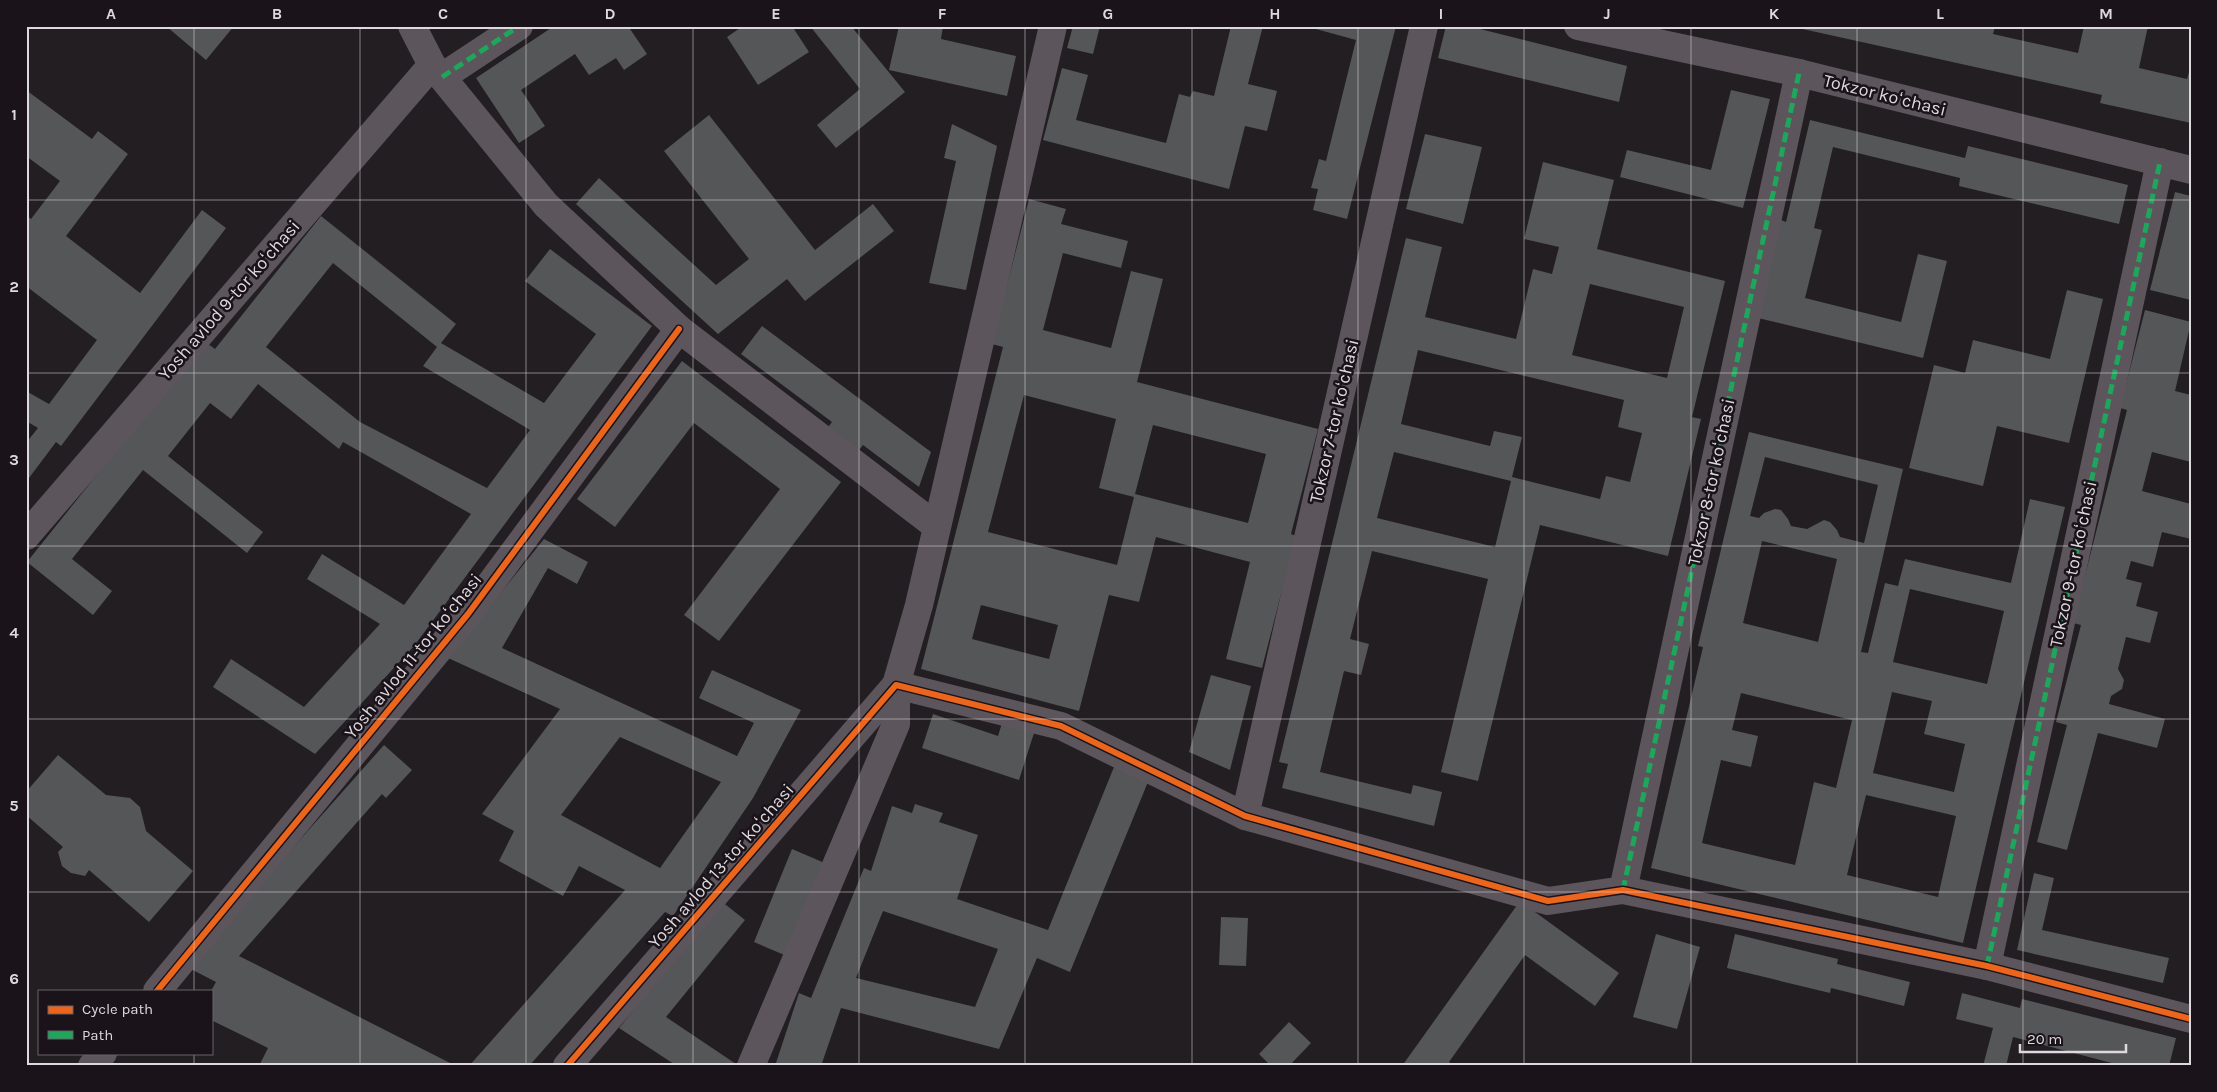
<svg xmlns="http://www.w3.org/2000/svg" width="2217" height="1092" viewBox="0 0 2217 1092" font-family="Karla,sans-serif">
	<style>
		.building { fill: #555657; fill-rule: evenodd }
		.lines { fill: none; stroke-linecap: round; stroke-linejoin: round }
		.minor { stroke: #5c555b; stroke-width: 28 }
		.quiet { stroke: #20a55d; stroke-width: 5; stroke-dasharray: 10 5; stroke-linecap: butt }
		.cycleway-casing { stroke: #1a1319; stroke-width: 9 }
		.cycleway { stroke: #eb651d; stroke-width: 6 }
		.grid { fill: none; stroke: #ded9dd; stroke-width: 1; stroke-opacity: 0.55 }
		.labels { text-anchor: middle; stroke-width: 5; stroke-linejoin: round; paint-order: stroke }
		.street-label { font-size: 18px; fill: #ded9dd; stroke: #1a1319 }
		.neatline { fill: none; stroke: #ded9dd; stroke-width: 2 }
		.grid-label { font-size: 16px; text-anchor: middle; font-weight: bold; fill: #ded9dd }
	</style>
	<rect width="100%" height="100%" fill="#221e22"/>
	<g class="building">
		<polygon points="166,26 234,26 206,60"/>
		<polygon points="554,26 628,26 647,54 624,70 616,58 589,75 575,54 521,90 545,126 519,143 476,78"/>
		<polygon points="743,26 792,26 809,52 758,85 727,37"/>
		<polygon points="810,26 851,26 905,92 836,148 817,125 860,89"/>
		<polygon points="899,26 943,26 941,39 1016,56 1007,96 889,70"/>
		<polygon points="1073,26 1100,26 1093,54 1067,48"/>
		<polygon points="1231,26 1263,26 1248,84 1277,91 1267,131 1245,126 1229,189 1043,140 1062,68 1088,75 1076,120 1166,143 1179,94 1190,97 1193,91 1214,96"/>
		<polygon points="1305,26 1396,26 1347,219 1313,210 1318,189 1311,188 1319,159 1326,161 1356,40"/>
		<polygon points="1446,26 1468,26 1627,66 1619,102 1438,58"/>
		<polygon points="1789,26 1957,26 1968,29 1968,26 1995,26 1993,34 2078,53 2084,26 2148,26 2139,68 2187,79 2191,65 2191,123 2100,103 2102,95"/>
		<polygon points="26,90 92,139 98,131 128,154 66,236 140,293 202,210 226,228 61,446 56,442 26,482 26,443 38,428 26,421 26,391 49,404 97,340 26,286 26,215 31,219 60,181 26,156"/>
		<polygon points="1731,90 1770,99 1743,208 1620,177 1627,150 1711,170"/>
		<polygon points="709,115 815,250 873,204 894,231 805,301 787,279 718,334 576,204 599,178 716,285 749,259 664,151"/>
		<polygon points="1810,120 1965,158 1968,146 2128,185 2119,224 1959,186 1960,178 1833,147 1814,228 1822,230 1805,298 1901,322 1918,254 1947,261 1923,358 1758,318 1781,220 1786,222"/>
		<polygon points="952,124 997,146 966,290 929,283 956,161 944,158"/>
		<polygon points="1425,134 1482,147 1463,224 1406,209"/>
		<path d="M1543,162L1614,180L1597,249L1725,281L1692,417L1701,419L1668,556L1540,525L1478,781L1441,772L1488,579L1372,551L1350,639L1369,644L1361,675L1344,671L1320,772L1411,794L1413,785L1442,792L1434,826L1282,788L1288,764L1279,762L1406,238L1442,247L1425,317L1516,339L1533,269L1552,274L1559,247L1524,239ZM1590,284L1684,307L1667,378L1572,355ZM1418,350L1624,400L1618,427L1642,433L1630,482L1606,476L1600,499L1512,477L1522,437L1494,431L1490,446L1401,424ZM1394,452L1511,481L1495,547L1377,518Z"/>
		<polygon points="2175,192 2191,196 2191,300 2150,290"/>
		<path d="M1029,199L1066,209L1061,224L1128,241L1121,268L1063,253L1043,330L1111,348L1131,271L1163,279L1137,382L1318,429L1291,534L1296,536L1262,668L1226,659L1250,562L1156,537L1139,602L1109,595L1079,711L921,669L1003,347L992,344ZM1024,395L1116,419L1099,488L1134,497L1117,565L988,532ZM1153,425L1266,454L1248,523L1135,494ZM981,605L1058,625L1049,659L972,639Z"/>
		<path d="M321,216L456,324L441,343L544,403L596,334L525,281L550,249L652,326L414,646L315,754L213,687L231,659L304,707L380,624L307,579L322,554L404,605L471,514L343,442L339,449L258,384L231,419L210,403L168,456L263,532L247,553L143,470L72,559L112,591L93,615L27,562L204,341L215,349ZM333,263L437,347L423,366L530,430L487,488L360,422L266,347Z"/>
		<polygon points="2067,290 2103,299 2069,443 1997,426 1983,486 1909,468 1934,365 1965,373 1973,340 2050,359"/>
		<polygon points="2145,310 2191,322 2175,391 2191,395 2191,462 2152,452 2142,491 2191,504 2191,539 2162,532 2153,567 2131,561 2126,579 2142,583 2136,606 2158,612 2150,643 2126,637 2118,669 2124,680 2122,689 2111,696 2109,704 2165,719 2157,748 2098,733 2067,850 2037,842 2067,725 2056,722 2081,625 2073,623 2127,410 2120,408"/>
		<polygon points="762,326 931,452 919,487 863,445 856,454 825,431 832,422 741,354"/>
		<polygon points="682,361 841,482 719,641 684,615 780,489 694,423 615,527 577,499"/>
		<path d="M1749,432L1903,469L1861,652L1868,653L1885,583L1898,586L1905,559L2011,583L2030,499L2065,507L1963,943L1651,868L1703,647L1698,646ZM1765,457L1878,485L1864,543L1840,537L1837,530L1830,522L1824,520L1807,529L1791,526L1788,519L1781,510L1775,509L1764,513L1759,518L1750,516ZM1762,541L1837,559L1818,642L1743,623ZM1910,589L2004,611L1987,684L1893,662ZM1892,692L1932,701L1924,734L1965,744L1954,792L1873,773ZM1741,693L1852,720L1836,788L1814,782L1795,865L1702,843L1721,760L1751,767L1758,736L1732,730ZM1866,795L1956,816L1938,897L1847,875Z"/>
		<path d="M544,539L588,562L577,584L548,568L502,648L737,756L754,723L699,698L712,670L801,710L753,798L673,916L665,912L529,1066H469L625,890L579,866L563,896L499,861L514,831L482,814L560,709L448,658ZM620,737L721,782L660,868L561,815Z"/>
		<polygon points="1211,675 1251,686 1230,770 1189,752"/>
		<polygon points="933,714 998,736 1002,723 1034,733 1019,780 922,748"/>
		<polygon points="384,745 412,770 386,798 382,794 239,956 456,1066 259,1066 268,1048 211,1020 211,991 216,982 187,967"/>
		<polygon points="58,755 106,795 130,798 140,807 146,831 193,871 149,922 89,870 85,876 71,873 62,866 58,852 63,847 26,815 26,792"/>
		<path d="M1116,762L1150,777L1070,972L1037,958L999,1049L841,1008L821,1066H775L799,993L811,998L864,868L871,871L892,806L912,813L915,804L943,813L939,822L978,835L957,899L1048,930ZM883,911L998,949L975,1007L856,978Z"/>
		<polygon points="792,849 827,864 789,957 754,942"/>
		<polygon points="2034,873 2054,878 2042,930 2169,958 2163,983 2017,950"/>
		<polygon points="721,901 745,920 666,1017 739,1066 677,1066 619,1028"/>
		<polygon points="1520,901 1619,973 1595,1006 1525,955 1449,1062 1454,1066 1402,1066"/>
		<polygon points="1221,917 1248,918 1246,966 1219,965"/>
		<polygon points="1656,934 1700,947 1677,1029 1633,1017"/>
		<polygon points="1735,934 1838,959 1837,964 1910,982 1904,1006 1831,988 1830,993 1727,968"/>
		<polygon points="1962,993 2020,1008 2022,999 2176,1038 2169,1066 2123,1066 2013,1037 2006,1066 1983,1066 1993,1028 1956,1019"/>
		<polygon points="1289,1022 1311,1043 1289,1066 1271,1066 1259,1054"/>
	</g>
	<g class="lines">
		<g class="minor">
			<polyline points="412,26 432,65 546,205 679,329 936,526"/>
			<polyline points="1578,26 1799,73 2191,170"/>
			<polyline points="442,77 519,26"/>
			<polyline points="26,536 432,65"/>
			<polyline points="1245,816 1424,26"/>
			<polyline points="1623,890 1799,73"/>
			<polyline points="1987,966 2160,162"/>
			<polyline points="157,991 468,614 679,329"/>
			<polyline points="92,1066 103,1053"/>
			<polyline points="567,1066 896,685 1061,726 1245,816 1548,901 1623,890 1987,966 2191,1019"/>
			<polyline points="751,1066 896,724 896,685 919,605 1053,26"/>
		</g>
		<g class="quiet">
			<polyline points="442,77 519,26"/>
			<polyline points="1623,890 1799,73"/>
			<polyline points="1987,966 2160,162"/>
		</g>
		<g class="cycleway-casing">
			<g id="cycleway">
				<polyline points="157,991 468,614 679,329"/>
				<polyline points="567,1066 896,685 1061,726 1245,816 1548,901 1623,890 1987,966 2191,1019"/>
			</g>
		</g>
		<use href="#cycleway" class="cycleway"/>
	</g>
	<path class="grid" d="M194,26V991M360,26V1066M526,26V1066M693,26V1066M859,26V1066M1025,26V1066M1192,26V1066M1358,26V1066M1524,26V1066M1691,26V1066M1857,26V1066M2023,26V1066M26,200H2191M26,373H2191M26,546H2191M26,719H2191M26,892H2191M194,1053V1066"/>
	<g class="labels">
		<g class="street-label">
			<text transform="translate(1885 95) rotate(14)" y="6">Tokzor koʻchasi</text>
			<text transform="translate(229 300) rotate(-49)" y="6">Yosh avlod 9-tor koʻchasi</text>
			<text transform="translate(1334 421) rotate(-77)" y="6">Tokzor 7-tor koʻchasi</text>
			<text transform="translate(1711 482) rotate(-78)" y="6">Tokzor 8-tor koʻchasi</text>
			<text transform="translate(2073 564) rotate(-78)" y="6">Tokzor 9-tor koʻchasi</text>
			<text transform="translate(413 656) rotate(-51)" y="6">Yosh avlod 11-tor koʻchasi</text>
			<text transform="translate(721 866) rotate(-49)" y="6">Yosh avlod 13-tor koʻchasi</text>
		</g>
	</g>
	<rect width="2217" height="1092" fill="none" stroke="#1a1319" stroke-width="55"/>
	<rect x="38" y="990" width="175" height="65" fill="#1a1319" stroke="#686267"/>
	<rect x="48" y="1006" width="25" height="8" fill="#eb651d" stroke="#686267"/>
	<text x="82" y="1014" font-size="15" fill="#ded9dd">Cycle path</text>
	<rect x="48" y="1031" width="25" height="8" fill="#20a55d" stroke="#686267"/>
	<text x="82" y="1040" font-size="15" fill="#ded9dd">Path</text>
	<path d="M2020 1044v8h106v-8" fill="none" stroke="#ded9dd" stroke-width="2.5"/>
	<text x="2027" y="1044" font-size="15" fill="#ded9dd" stroke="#1a1319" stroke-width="4" paint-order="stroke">20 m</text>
	<rect x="28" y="28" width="2162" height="1036" class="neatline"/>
	<g class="grid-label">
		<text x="111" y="19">A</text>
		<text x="277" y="19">B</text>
		<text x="443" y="19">C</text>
		<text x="610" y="19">D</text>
		<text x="776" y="19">E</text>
		<text x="942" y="19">F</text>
		<text x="1108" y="19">G</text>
		<text x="1275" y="19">H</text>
		<text x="1441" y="19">I</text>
		<text x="1607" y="19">J</text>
		<text x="1774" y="19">K</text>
		<text x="1940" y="19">L</text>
		<text x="2106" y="19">M</text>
		<text x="14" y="120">1</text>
		<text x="14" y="292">2</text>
		<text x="14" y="465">3</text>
		<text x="14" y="638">4</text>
		<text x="14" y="811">5</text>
		<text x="14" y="984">6</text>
	</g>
</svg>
